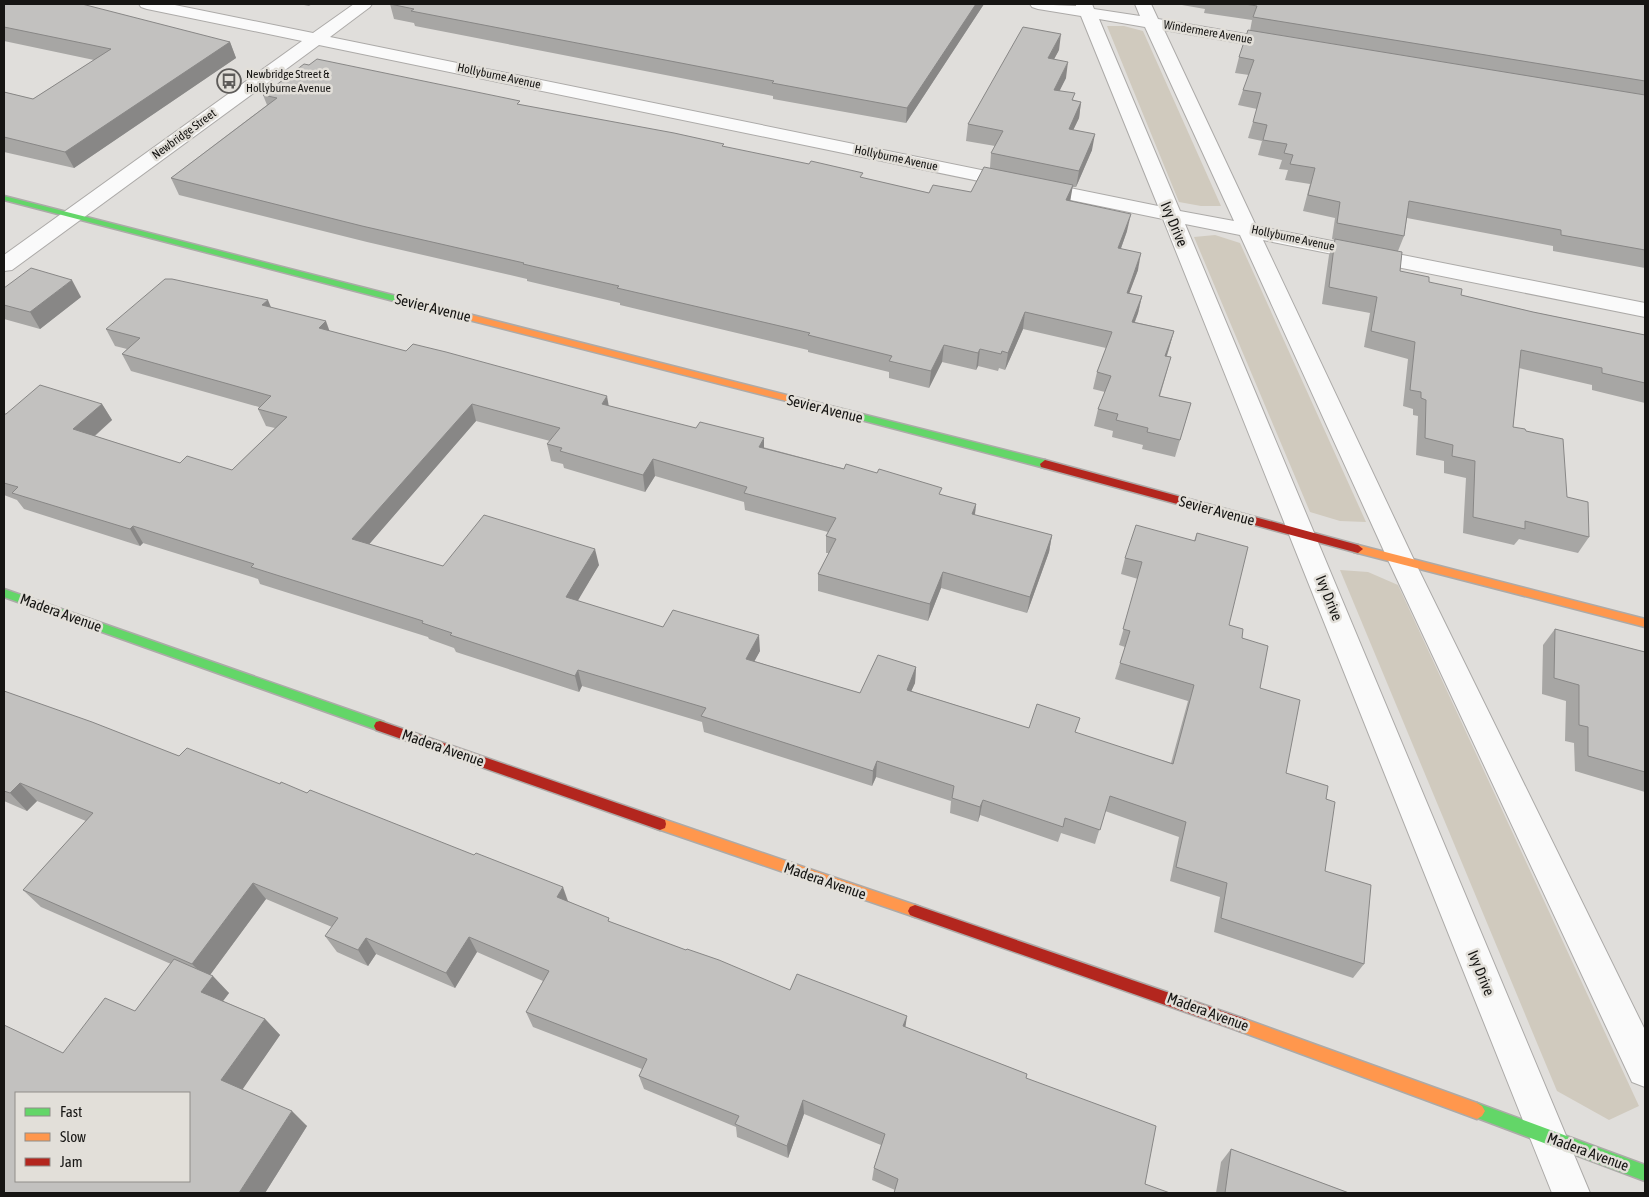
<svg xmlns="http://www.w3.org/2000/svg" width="1649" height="1197" viewBox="0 0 1649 1197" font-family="'Asap Condensed',sans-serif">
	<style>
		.green { fill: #d0cabe }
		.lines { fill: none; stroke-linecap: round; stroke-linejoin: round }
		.street-casing { stroke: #acaaa8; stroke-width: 2 }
		.fast-casing { stroke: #acaaa8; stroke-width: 3 }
		.slow-casing { stroke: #acaaa8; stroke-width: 3 }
		.jam-casing { stroke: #acaaa8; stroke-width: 3 }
		.street { fill: #fafafa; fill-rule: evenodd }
		.fast { fill: #63d668; fill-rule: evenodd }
		.slow { fill: #ff974d; fill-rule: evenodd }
		.jam { fill: #b3261e; fill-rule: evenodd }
		.wall { fill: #a7a6a4 }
		.shaded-wall { fill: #888786 }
		.building { fill: #c2c1bf; stroke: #888786; fill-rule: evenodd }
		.labels { text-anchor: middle; stroke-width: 5; stroke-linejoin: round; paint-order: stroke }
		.far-street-label { font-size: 12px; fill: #161513; stroke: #e2dfd9 }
		.far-poi-label { font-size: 12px; fill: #161513; stroke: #e2dfd9; text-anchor: start }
		.street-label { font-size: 15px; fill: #161513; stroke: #e2dfd9 }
	</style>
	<rect width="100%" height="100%" fill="#e0dedb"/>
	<g class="green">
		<polygon points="1107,26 1124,26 1143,31 1221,206 1201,206 1179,202"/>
		<polygon points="1215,235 1240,243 1366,522 1340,521 1310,512 1194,237"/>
		<polygon points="1340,570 1368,572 1398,585 1639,1106 1609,1120 1557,1091"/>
	</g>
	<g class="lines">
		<g class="street-casing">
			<path id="street" d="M139,4H170L313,33L354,4H372L370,7L330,37L1158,206L1081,16L1038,9L1032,7L1030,4L1076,6V4H1092L1094,9L1140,16L1135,4H1151L1158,19L1281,40L1287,41L1290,45L1287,49L1281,50L1164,30L1256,226L1645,303V317L1263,240L1414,560L1645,1030V1087L1632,1082L1388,560L1240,235L1185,224L1590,1193H1552L1163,219L319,45L12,270L4,271V255L302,41L147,9L141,7ZM1099,19L1145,27L1234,221L1180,211Z"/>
		</g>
		<g class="fast-casing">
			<g id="fast">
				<polygon points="4,196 416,301 417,303 413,306 4,200"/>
				<polygon points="822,404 1045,460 1050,464 1045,468 819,409 817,407"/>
				<polygon points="4,589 384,722 386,726 384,730 380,731 4,597"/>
				<polygon points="1477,1103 1645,1165 1645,1181 1472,1116 1469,1111 1472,1106"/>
			</g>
		</g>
		<g class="slow-casing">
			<g id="slow">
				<polygon points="413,300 822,404 827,407 822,410 410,305 410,301"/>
				<polygon points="1358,545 1645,619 1645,627 1354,552 1353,549 1354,546"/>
				<polygon points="660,818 915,905 920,907 922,911 920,915 915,917 655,828 654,824 655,820"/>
				<polygon points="1242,1018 1477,1103 1482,1106 1485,1111 1482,1116 1477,1119 1242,1032 1237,1030 1235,1025 1237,1020"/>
			</g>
		</g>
		<g class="jam-casing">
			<g id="jam">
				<polygon points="1045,460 1358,545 1363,549 1358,553 1041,467 1040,464"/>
				<polygon points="380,721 660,818 665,820 666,824 665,828 660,830 376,730 374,726 376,722"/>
				<polygon points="915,905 1242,1018 1247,1020 1249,1025 1247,1030 1242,1032 915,917 910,915 908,911 910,907"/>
			</g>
		</g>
		<use href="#street" class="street"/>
		<use href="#fast" class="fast"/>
		<use href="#slow" class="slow"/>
		<use href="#jam" class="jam"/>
	</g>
	<g class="wall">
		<polygon points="4,4 230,42 236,58 74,168 4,152 4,92 33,99 94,60 4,41"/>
		<polygon points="299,4 312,4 309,6"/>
		<polygon points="390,4 984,4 906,123 773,99 773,96 415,26 414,23 394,19"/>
		<polygon points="1183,4 1645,4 1645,268 1553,251 1553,246 1407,218 1404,236 1398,251 1400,271 1461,295 1533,312 1645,335 1645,403 1592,390 1592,385 1519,368 1513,427 1526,431 1567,497 1589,537 1578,553 1519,539 1514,545 1463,533 1466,478 1444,473 1444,461 1416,455 1418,416 1413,415 1413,409 1403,406 1408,359 1364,347 1370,313 1322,304 1329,255 1335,240 1332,239 1335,218 1303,211 1310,184 1285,180 1288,170 1279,169 1282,160 1258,155 1262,141 1248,138 1257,109 1238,105 1243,90 1249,75 1235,73 1239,57 1250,31 1252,20 1204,13 1205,9 1182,5"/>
		<polygon points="1059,50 1054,59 1066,78 1059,91 1074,100 1081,102 1079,118 1073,130 1092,150 1076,187 1072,187 1070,201 1127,231 1121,248 1138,270 1129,293 1142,296 1138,313 1135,322 1174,331 1167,356 1171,357 1160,396 1191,403 1175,457 1142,449 1143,445 1112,437 1113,431 1094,426 1098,409 1105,392 1093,389 1097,372 1106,348 1023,329 1005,370 999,368 998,371 978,366 976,370 942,362 929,388 889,378 889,372 808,352 808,350 620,305 620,303 527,281 527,279 367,242 179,195 171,178 267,105 263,95 521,105 724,147 929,193 971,192 990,168 991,153 995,146 966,141 968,124"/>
		<polygon points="4,288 81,297 40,329 4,319"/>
		<polygon points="271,308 330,331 976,504 975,515 1052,535 1049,552 1027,613 941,588 928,621 818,591 818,574 829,553 826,553 826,536 828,532 745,510 744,502 655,476 645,492 564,468 563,464 551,461 547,444 550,441 476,421 369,544 443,566 599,565 577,601 663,627 760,651 754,661 860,693 916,667 915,683 911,691 1029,728 1076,733 1171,763 1188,701 1115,679 1125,647 1119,645 1138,579 1121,574 1125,558 1194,541 1197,533 1229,625 1242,638 1260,688 1286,773 1326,799 1325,871 1364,964 1353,978 1214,932 1220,897 1170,881 1179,837 1105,811 1095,844 1061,833 1058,842 980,815 978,822 950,813 951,801 876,777 872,786 704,732 702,722 582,686 579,692 456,652 454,648 429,639 428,637 260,584 258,579 143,543 140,546 24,509 17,500 4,495 4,414 6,414 102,404 112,420 95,436 180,463 232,470 275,428 266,426 258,409 259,407 131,371 122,354 127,349 115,346 106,329"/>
		<polygon points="1555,629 1645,652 1645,792 1575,771 1574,743 1565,741 1566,701 1542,694 1543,645"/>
		<polygon points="4,691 179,756 280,784 307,793 568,901 610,922 790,990 905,1027 1027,1074 895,1190 872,1180 874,1168 881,1145 804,1114 788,1158 737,1137 736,1127 644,1089 639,1076 642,1069 533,1027 526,1012 543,981 477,952 455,988 376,954 368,966 337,952 325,936 332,927 266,899 210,975 229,993 223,1001 265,1019 280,1035 242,1089 307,1126 265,1193 4,1193 63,1053 135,1011 171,964 41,907 23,890 86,821 37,801 27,811 4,801"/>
		<polygon points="1231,1149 1349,1193 1216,1193 1221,1162"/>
	</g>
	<g class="shaded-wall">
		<polygon points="976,4 984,4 906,123 907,108"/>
		<polygon points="1061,34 1059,50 1046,74 1048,58"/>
		<polygon points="230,42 236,58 74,168 65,152"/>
		<polygon points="1068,62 1066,78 1052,106 1054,90"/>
		<polygon points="1081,102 1079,118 1066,145 1069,129"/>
		<polygon points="1095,134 1092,150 1076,187 1079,171"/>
		<polygon points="1073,185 1070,202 1066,200"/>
		<polygon points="1131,214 1127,231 1115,265 1118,248"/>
		<polygon points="1141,253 1138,270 1123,310 1127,293"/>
		<polygon points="72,280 81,297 40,329 30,312"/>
		<polygon points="1142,296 1138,313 1128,339 1132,322"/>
		<polygon points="268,300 275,317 262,305"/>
		<polygon points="1025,312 1023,329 1005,370 1008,353"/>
		<polygon points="326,321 332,338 319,328"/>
		<polygon points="1174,331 1169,348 1161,373 1165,356"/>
		<polygon points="944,345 942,362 929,388 931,371"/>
		<polygon points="980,349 978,366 976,370 978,353"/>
		<polygon points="607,396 610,413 602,404"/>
		<polygon points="102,404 112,420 83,446 73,429"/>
		<polygon points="472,404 476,421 359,556 352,539"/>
		<polygon points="764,438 764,455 759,447"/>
		<polygon points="653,459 655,476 645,492 643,475"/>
		<polygon points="976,504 974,521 972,514"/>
		<polygon points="133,526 143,543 140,546 130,529"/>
		<polygon points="1052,535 1049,552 1027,613 1030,597"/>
		<polygon points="595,549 599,565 570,614 566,597"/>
		<polygon points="943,572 941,588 928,621 930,604"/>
		<polygon points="759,635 760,651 747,675 746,659"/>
		<polygon points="916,667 915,683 905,705 907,690"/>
		<polygon points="578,670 582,686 579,692 575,676"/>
		<polygon points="877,761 876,777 872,786 873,771"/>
		<polygon points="20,783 37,801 27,811 10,793"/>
		<polygon points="983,800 980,815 978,822 980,807"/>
		<polygon points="253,883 266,899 207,979 192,964"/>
		<polygon points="563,887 569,904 557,897"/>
		<polygon points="469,937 477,952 455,988 446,973"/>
		<polygon points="366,938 376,954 368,966 358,950"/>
		<polygon points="213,976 229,993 217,1009 201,992"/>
		<polygon points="907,1016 905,1030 903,1026"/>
		<polygon points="265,1019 280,1035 238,1096 221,1080"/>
		<polygon points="803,1100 804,1114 788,1158 787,1146"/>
		<polygon points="292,1111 307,1126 265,1193 239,1193"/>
	</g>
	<g class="building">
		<polygon points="4,4 82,4 230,42 65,152 4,137 4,92 33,99 111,49 4,27"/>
		<polygon points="390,4 976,4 907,108 772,83 774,81 411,11 414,9"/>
		<polygon points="1245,4 1645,4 1645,81 1253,17 1257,6"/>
		<polygon points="1023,27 1061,34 1048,58 1068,62 1054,90 1075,93 1072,100 1081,102 1069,129 1095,134 1079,171 991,153 1003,131 968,124"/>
		<polygon points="1248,30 1645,95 1645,250 1561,235 1561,230 1409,201 1404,236 1337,223 1340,202 1308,195 1315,168 1290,164 1293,155 1284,153 1287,144 1263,140 1267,125 1253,122 1261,93 1243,90 1254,60 1239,57"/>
		<polygon points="317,59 520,101 517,104 674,133 724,144 722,146 809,164 811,161 863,173 860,177 929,193 933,185 971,192 984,167 1073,185 1066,200 1131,214 1118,248 1141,253 1127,293 1142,296 1132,322 1174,331 1165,356 1171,357 1159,396 1191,403 1180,440 1147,432 1148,428 1116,420 1118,414 1098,409 1111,376 1097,372 1112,332 1025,312 1008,353 1002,351 1001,354 980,349 978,353 944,345 931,371 889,361 892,356 808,335 810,333 617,288 619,286 523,264 524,263 362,226 171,178 277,98 263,95 304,64 309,65"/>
		<polygon points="1335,239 1402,252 1400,271 1429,277 1429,282 1462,289 1461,295 1533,312 1645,335 1645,383 1602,373 1602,368 1521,350 1513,427 1525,429 1526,431 1563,439 1567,497 1588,502 1589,537 1525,521 1525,529 1473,517 1475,461 1452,456 1453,445 1425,438 1426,400 1421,398 1421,392 1410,390 1415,342 1371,331 1377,297 1329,287"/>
		<polygon points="31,268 72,280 30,312 4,305 4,288"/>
		<polygon points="165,279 172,279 268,300 262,305 326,321 319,328 406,351 413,344 446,352 607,396 602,404 696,428 700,422 764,438 759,447 844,469 846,464 877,473 879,469 942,488 939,494 976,504 972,514 1052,535 1030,597 943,572 930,604 818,574 836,539 826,536 836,518 744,493 747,487 653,459 643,475 560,451 562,448 547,444 560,428 472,404 352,539 443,566 484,515 595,549 566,597 663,627 673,610 759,635 746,659 860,693 878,655 916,667 907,690 1029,728 1037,704 1080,718 1075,732 1173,764 1194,685 1120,663 1130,631 1123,629 1142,562 1125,558 1136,525 1195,541 1197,533 1248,547 1229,625 1243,629 1242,638 1268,646 1260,688 1300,700 1286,773 1328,786 1326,799 1335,802 1325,871 1371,885 1364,964 1221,918 1227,883 1176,867 1186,822 1110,796 1100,830 1065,818 1063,827 983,800 980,807 952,798 954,786 877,761 873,771 701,716 706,708 578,670 575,676 450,635 452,633 422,623 423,621 251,567 254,564 133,526 130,529 12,493 18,487 4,483 4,414 6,414 40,385 102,404 73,429 180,463 187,456 232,470 287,417 258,409 271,396 122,354 140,338 106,329"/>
		<polygon points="1555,629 1645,652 1645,772 1588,756 1588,727 1579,725 1579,685 1554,678"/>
		<polygon points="4,691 92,722 179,756 187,748 280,784 281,782 307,793 310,790 474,855 476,853 563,887 557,897 609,918 608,921 686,950 687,949 719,960 790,990 797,974 907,1016 903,1026 1027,1074 1026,1078 1156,1126 1145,1184 1170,1193 894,1193 898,1179 874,1168 885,1134 803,1100 787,1146 735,1124 739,1116 639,1076 647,1059 526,1012 549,971 469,937 446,973 366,938 358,950 325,936 338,918 253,883 192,964 23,890 93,813 20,783 10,793 4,791"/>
		<path d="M174,959L213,976L201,992L265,1019L221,1080L292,1111L239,1193H4V1025L63,1053L105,998L135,1011ZM16,1093H189V1181H16Z"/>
		<polygon points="1231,1149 1349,1193 1225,1193"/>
	</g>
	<defs>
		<g id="bus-ring" transform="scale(1.25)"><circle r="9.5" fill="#e2dfd9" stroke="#5d5b59" stroke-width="1.5"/><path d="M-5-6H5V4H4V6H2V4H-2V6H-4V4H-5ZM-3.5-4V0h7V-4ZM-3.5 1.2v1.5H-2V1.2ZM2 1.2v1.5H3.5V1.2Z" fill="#5d5b59"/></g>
	</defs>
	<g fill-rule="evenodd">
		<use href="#bus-ring" x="229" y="81"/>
	</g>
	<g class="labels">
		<g class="far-street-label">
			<text transform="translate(1208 32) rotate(10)" y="4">Windermere Avenue</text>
			<text transform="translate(499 76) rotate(12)" y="4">Hollyburne Avenue</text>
			<text transform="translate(184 134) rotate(-36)" y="4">Newbridge Street</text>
			<text transform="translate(896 158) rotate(12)" y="4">Hollyburne Avenue</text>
			<text transform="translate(1293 238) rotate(12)" y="4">Hollyburne Avenue</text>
		</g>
		<g class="far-poi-label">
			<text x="246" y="78">Newbridge Street &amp;<tspan x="246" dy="14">Hollyburne Avenue</tspan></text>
		</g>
		<g class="street-label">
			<text transform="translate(1174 224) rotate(67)" y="5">Ivy Drive</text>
			<text transform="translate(433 308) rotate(14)" y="5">Sevier Avenue</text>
			<text transform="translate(825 409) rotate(14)" y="5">Sevier Avenue</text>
			<text transform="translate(1217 511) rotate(15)" y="5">Sevier Avenue</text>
			<text transform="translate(1329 598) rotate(68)" y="5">Ivy Drive</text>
			<text transform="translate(61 613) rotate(20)" y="5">Madera Avenue</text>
			<text transform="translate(443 748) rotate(19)" y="5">Madera Avenue</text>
			<text transform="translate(825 881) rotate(19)" y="5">Madera Avenue</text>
			<text transform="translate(1481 973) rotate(68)" y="5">Ivy Drive</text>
			<text transform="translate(1208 1012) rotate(20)" y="5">Madera Avenue</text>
			<text transform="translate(1588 1152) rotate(20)" y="5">Madera Avenue</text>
		</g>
	</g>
	<rect width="1649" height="1197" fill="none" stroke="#161513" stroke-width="10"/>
	<rect x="15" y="1092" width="175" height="90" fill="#e2dfd9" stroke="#908e8a"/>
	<rect x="25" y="1108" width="25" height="8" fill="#63d668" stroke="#908e8a"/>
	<text x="60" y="1117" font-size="15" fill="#161513">Fast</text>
	<rect x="25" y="1133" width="25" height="8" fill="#ff974d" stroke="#908e8a"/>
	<text x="60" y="1142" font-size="15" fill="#161513">Slow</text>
	<rect x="25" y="1158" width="25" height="8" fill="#b3261e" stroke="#908e8a"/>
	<text x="60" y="1167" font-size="15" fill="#161513">Jam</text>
</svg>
